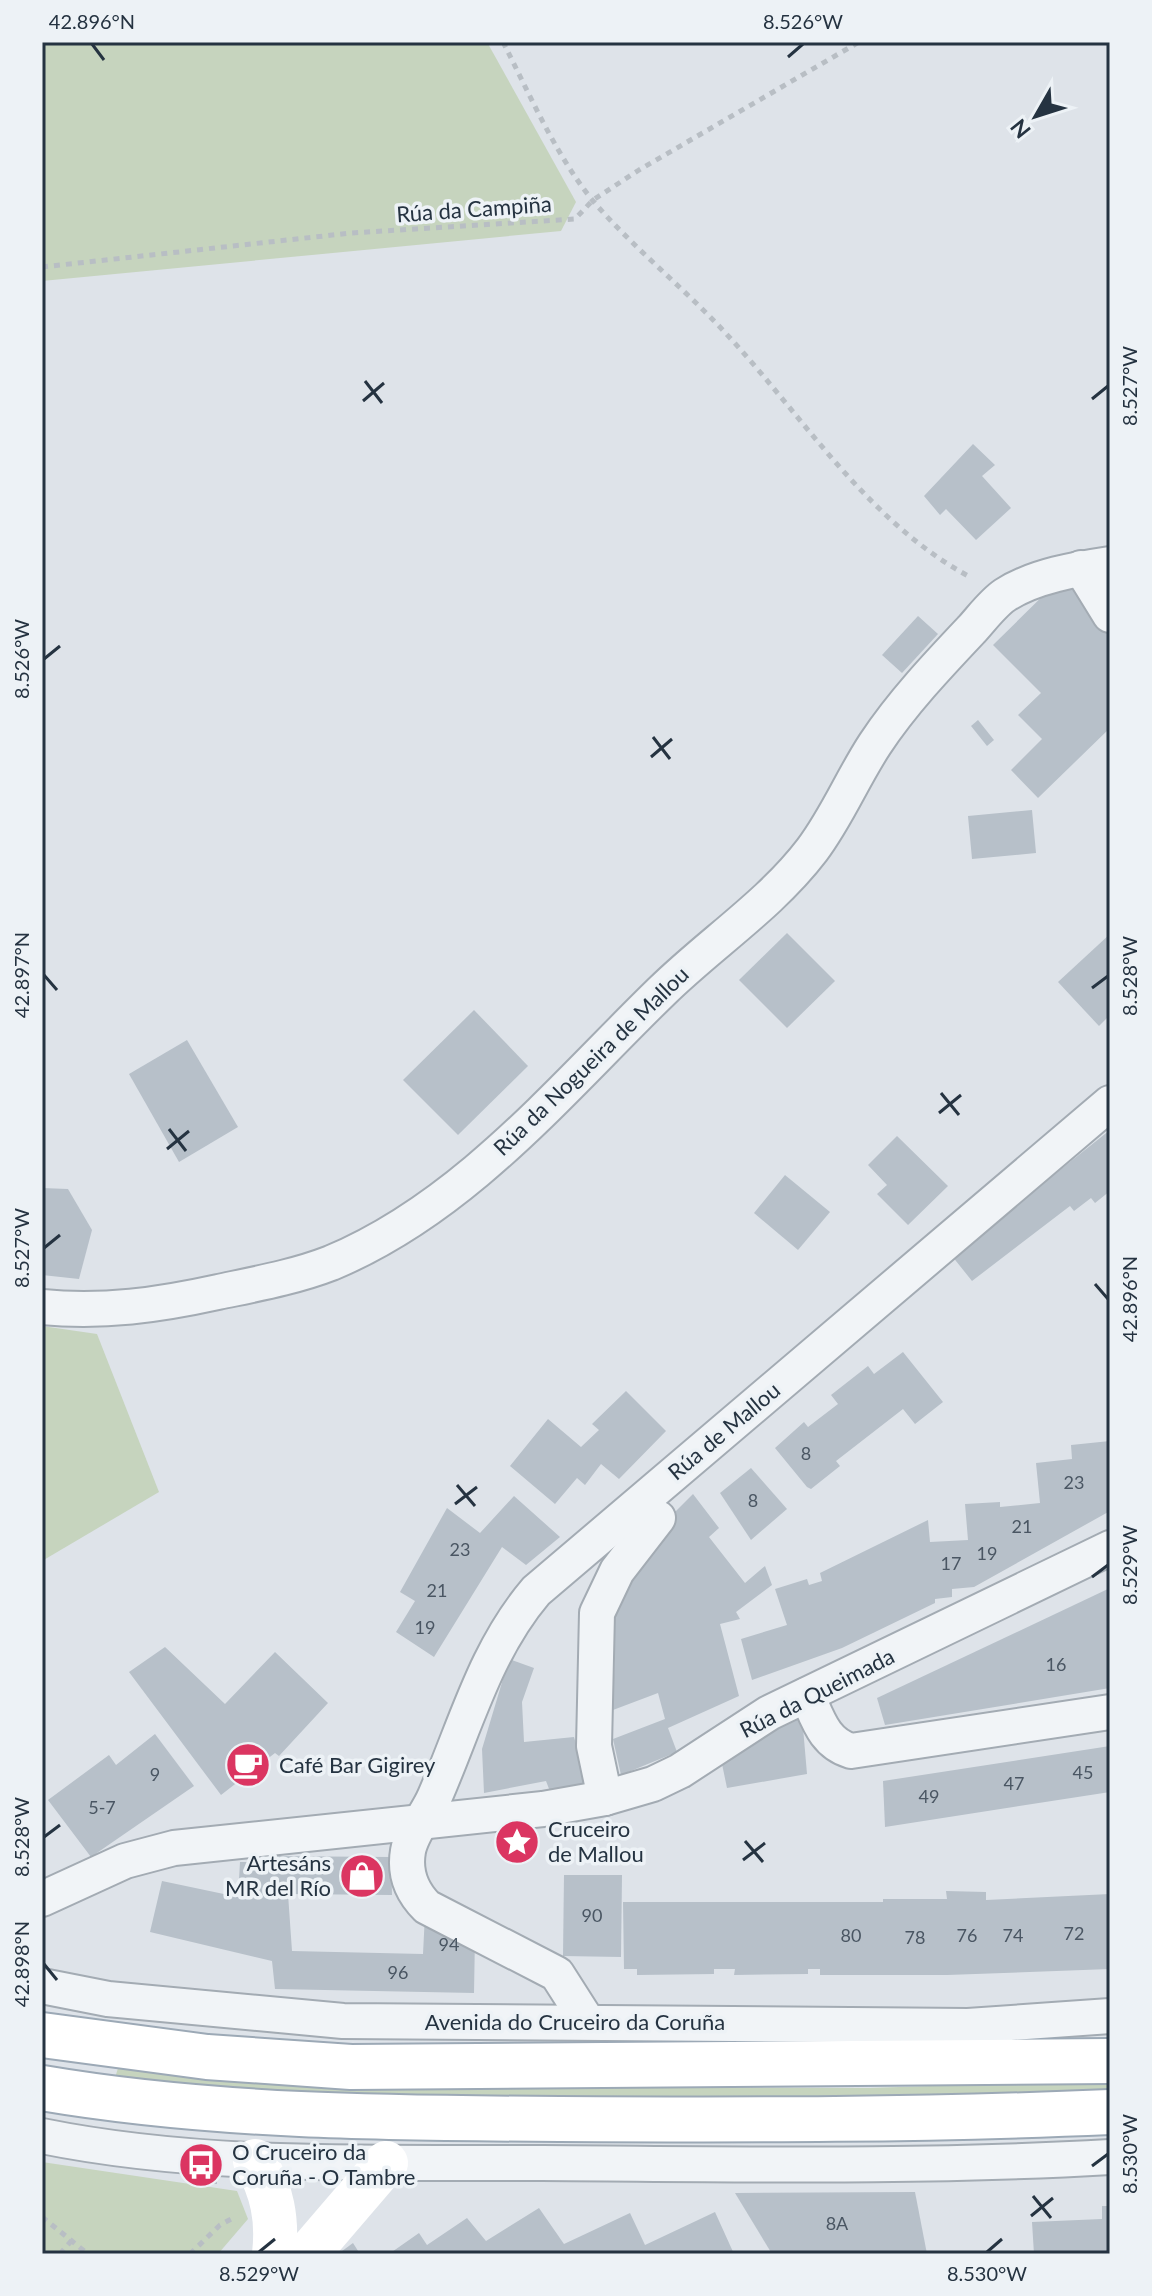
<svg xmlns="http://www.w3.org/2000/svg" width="1152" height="2296" viewBox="0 0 1152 2296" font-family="Lato,sans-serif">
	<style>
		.green { fill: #c6d4be }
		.building { fill: #b7c0c9 }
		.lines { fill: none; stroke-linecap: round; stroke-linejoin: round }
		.street-casing { stroke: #a3abb3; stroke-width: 38 }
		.primary-casing { stroke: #9ca9b6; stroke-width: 48 }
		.path { stroke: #b8bec4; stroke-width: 5; stroke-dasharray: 6 6; stroke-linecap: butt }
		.street { stroke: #f1f4f7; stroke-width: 34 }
		.secondary { stroke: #fff; stroke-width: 44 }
		.primary { stroke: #fff; stroke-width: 44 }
		.ticks { fill: none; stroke: #253341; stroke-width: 3 }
		.labels { text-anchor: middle; stroke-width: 7; stroke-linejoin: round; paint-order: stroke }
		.number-label { font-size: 18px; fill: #4a5663 }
		.street-label { font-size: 22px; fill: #253341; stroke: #edf2f6 }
		.poi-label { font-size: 22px; fill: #253341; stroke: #edf2f6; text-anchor: start }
		.neatline { fill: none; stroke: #253341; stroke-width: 3 }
		.ticks-label { font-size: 20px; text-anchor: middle; fill: #253341 }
	</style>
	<rect width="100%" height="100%" fill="#dee3e9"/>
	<g class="green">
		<polygon points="42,42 487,42 576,202 561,231 42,281"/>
		<polygon points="42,1326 97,1334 159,1492 42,1561"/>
		<polygon points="118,2068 258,2082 395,2087 870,2088 1110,2080 1110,2092 871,2097 396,2097 256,2092 115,2078"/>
		<polygon points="42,2162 237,2191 248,2219 218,2254 42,2254"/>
	</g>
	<g class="building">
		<polygon points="973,444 995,465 982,476 1011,508 976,540 946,509 940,515 924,496"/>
		<polygon points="1058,581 1067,581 1110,637 1110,728 1038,798 1011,770 1042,739 1018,715 1041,693 993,645"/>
		<polygon points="918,616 938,634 902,673 882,655"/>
		<polygon points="978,720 994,740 987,746 971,726"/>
		<polygon points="1032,810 1036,853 972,859 968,816"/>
		<polygon points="787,933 835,981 787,1028 739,980"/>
		<polygon points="1110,934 1110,1015 1099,1026 1058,982"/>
		<polygon points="474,1010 528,1066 458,1135 403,1080"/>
		<polygon points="187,1040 238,1127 179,1162 129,1074"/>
		<polygon points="1110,1130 1110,1191 1095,1203 1091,1198 1074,1211 1070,1206 972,1281 952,1256"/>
		<polygon points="897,1136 948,1186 908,1225 877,1194 887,1185 868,1165"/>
		<polygon points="785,1175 830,1212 798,1250 754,1213"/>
		<polygon points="42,1188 68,1189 92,1230 79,1279 42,1275"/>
		<polygon points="903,1352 943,1402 915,1424 903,1409 836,1461 840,1466 811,1489 807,1487 775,1448 804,1422 808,1427 838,1404 831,1395 868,1366 874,1374"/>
		<polygon points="626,1391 666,1431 619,1479 601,1464 585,1485 577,1478 555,1504 510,1466 548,1419 581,1447 599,1430 592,1424"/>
		<polygon points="1110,1441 1110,1511 974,1587 952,1589 952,1597 935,1599 935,1603 842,1648 752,1680 741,1639 787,1625 775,1589 807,1579 809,1585 822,1581 820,1573 928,1520 930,1542 968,1540 965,1504 1000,1502 1000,1507 1040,1503 1036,1463 1072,1459 1071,1445"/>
		<polygon points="751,1468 787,1509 751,1540 720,1493"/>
		<polygon points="693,1494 719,1528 709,1537 745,1583 765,1566 772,1585 736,1612 740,1619 720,1624 739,1696 668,1728 677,1752 621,1775 613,1739 665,1719 658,1693 613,1710 615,1646 611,1608 668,1519"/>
		<polygon points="514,1496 560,1537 526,1565 502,1547 434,1657 396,1632 415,1601 400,1592 447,1508 480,1533"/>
		<polygon points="1110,1588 1110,1688 885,1725 877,1698"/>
		<polygon points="165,1647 225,1704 275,1652 328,1703 279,1756 275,1753 221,1795 129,1672"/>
		<polygon points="509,1659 534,1668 522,1702 524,1742 574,1737 588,1785 551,1794 546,1781 484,1793 482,1749"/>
		<polygon points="802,1716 807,1774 727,1788 722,1764 765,1728"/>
		<polygon points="155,1734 194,1786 91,1857 48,1800 109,1755 116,1765"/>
		<polygon points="1110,1746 1110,1792 885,1827 883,1781"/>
		<polygon points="264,1856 391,1857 392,1895 288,1894 292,1951 423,1954 425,1914 475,1936 474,1993 275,1989 272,1961 150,1932 162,1881 238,1897 240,1862 264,1862"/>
		<polygon points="564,1875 622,1875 621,1957 563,1956"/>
		<polygon points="946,1891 986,1892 986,1900 1110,1894 1110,1969 947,1975 820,1975 820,1969 808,1969 808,1974 734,1975 735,1969 714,1969 714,1974 637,1975 637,1969 624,1969 623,1902 883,1902 883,1899 947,1899"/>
		<polygon points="200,2171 217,2174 217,2184 196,2183 191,2175"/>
		<polygon points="915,2192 927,2254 772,2254 735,2193"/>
		<polygon points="1102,2206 1110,2206 1110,2254 1034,2254 1032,2222 1102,2219"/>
		<polygon points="539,2208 564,2244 630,2213 645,2245 715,2212 734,2254 389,2254 419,2233 427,2245 467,2218 486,2241"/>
		<polygon points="353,2243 360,2254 338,2254"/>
	</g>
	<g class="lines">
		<g class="street-casing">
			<g id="street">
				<polyline points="1081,568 1110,615"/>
				<path d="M42,1307C103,1313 159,1305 218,1292C256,1284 295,1277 331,1263C465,1207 561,1089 662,991C711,943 770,905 812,850C837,817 852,779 875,744C902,703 938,665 972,629C982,618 993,603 1005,595C1034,576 1077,569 1110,564"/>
				<path d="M807,1695C818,1719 824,1743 851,1751L1110,1712"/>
				<polyline points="605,1798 594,1746 597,1613 617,1571 658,1518"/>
				<polyline points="42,1899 125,1861 174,1848 543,1809 605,1798 653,1784 680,1771 769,1713 1110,1548"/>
				<polyline points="42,1986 108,1999 343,2021 968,2026 1110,2016"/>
				<path d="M587,2021L557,1974L427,1907C412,1892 404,1874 408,1851C411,1833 428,1813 435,1796C466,1725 485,1651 536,1591L1110,1103"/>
				<path d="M42,2136C205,2169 376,2162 542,2163C732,2164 921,2168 1110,2157"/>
			</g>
		</g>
		<g class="primary-casing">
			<g id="primary">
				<polyline points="42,2035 207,2057 351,2067 1110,2061"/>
				<path d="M42,2088C213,2117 387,2118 560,2119C743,2120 927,2120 1110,2112"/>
			</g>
		</g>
		<g class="path">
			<path d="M503,42C530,95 555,154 593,201C635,250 688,291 731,339C807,422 871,525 972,578"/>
			<polyline points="42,267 351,233 575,219 593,200 639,170 859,42"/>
			<polyline points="42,2217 88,2254"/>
			<polyline points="60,2254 72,2240"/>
			<polyline points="190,2254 220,2225 235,2217"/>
		</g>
		<use href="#street" class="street"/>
		<g class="secondary">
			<path d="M255,2161C272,2191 278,2219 274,2254"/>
			<polyline points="308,2254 386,2163"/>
		</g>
		<use href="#primary" class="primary"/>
	</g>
	<path class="ticks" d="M92,44L104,60M788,57L803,44M365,381L382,403M1092,399L1108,386M363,401L384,383M44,659L60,646M653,737L670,759M651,757L672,739M44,975L57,990M1092,988L1108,976M941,1093L959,1115M939,1113L961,1095M169,1129L186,1151M167,1149L189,1131M44,1248L60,1235M1095,1284L1108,1299M457,1485L475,1506M455,1504L477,1487M1092,1577L1108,1565M44,1837L60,1825M745,1841L763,1862M743,1860L765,1843M44,1964L57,1980M1092,2166L1108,2154M1033,2196L1051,2218M1031,2216L1053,2198M259,2252L275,2239M987,2252L1002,2239"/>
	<defs>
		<g id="cafe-disc" transform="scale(2.3)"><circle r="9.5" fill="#db3561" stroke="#edf2f6"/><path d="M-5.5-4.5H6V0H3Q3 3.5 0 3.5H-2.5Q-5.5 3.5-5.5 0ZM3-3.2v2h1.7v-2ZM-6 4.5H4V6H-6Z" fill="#fff"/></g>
		<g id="sight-disc" transform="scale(2.3)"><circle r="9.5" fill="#db3561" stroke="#edf2f6"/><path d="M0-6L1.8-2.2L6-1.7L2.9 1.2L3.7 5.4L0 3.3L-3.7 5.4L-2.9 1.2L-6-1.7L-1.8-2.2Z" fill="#fff"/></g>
		<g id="shop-disc" transform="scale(2.3)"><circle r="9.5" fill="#db3561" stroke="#edf2f6"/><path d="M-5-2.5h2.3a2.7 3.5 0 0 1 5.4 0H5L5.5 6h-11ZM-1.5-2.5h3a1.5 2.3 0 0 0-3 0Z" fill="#fff"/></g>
		<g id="bus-disc" transform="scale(2.3)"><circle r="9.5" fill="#db3561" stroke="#edf2f6"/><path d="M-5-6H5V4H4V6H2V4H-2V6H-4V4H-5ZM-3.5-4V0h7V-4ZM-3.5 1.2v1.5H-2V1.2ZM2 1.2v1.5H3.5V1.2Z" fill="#fff"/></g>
	</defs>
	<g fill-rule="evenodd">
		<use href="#cafe-disc" x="248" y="1765"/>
		<use href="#sight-disc" x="517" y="1842"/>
		<use href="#shop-disc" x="362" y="1876"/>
		<use href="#bus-disc" x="201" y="2165"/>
	</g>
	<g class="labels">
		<g class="number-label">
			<text x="806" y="1460">8</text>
			<text x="1074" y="1489">23</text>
			<text x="753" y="1507">8</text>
			<text x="1022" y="1533">21</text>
			<text x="460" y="1556">23</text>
			<text x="987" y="1560">19</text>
			<text x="951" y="1570">17</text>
			<text x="437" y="1597">21</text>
			<text x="425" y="1634">19</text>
			<text x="1056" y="1671">16</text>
			<text x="1083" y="1779">45</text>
			<text x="155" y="1781">9</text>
			<text x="1014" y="1790">47</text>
			<text x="929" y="1803">49</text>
			<text x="102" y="1814">5-7</text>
			<text x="592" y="1922">90</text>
			<text x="1074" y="1940">72</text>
			<text x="851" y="1942">80</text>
			<text x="967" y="1942">76</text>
			<text x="1013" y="1942">74</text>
			<text x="915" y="1944">78</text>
			<text x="449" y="1951">94</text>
			<text x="398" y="1979">96</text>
			<text x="837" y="2230">8A</text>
		</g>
		<g class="street-label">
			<text transform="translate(474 209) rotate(-4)" y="8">Rúa da Campiña</text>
			<text transform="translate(591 1061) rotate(-44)" y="8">Rúa da Nogueira de Mallou</text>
			<text transform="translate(724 1431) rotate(-40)" y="8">Rúa de Mallou</text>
			<text transform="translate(817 1693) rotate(-27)" y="8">Rúa da Queimada</text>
			<text x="575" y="2030">Avenida do Cruceiro da Coruña</text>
		</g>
		<g class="poi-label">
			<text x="279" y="1773">Café Bar Gigirey</text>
			<text x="548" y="1837">Cruceiro<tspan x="548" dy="25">de Mallou</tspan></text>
			<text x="331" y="1871" text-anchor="end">Artesáns<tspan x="331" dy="25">MR del Río</tspan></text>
			<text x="232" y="2160">O Cruceiro da<tspan x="232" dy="25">Coruña - O Tambre</tspan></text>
		</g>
	</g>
	<rect width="1152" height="2296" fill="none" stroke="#edf2f6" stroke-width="88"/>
	<g transform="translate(1036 116) rotate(231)" stroke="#edf2f6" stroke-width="6" paint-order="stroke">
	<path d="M0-6L14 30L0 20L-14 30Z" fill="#253341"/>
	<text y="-12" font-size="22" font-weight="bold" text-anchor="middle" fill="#253341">N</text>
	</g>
	<rect x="44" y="44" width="1064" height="2208" class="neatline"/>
	<g class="ticks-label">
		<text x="92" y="29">42.896°N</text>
		<text x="803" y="29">8.526°W</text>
		<text transform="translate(1130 386) rotate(-90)" y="7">8.527°W</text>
		<text transform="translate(22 659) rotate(-90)" y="7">8.526°W</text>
		<text transform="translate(22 975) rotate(-90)" y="7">42.897°N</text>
		<text transform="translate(1130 976) rotate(-90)" y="7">8.528°W</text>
		<text transform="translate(22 1248) rotate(-90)" y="7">8.527°W</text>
		<text transform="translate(1130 1299) rotate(-90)" y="7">42.896°N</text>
		<text transform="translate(1130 1565) rotate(-90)" y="7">8.529°W</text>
		<text transform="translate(22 1837) rotate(-90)" y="7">8.528°W</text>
		<text transform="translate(22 1964) rotate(-90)" y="7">42.898°N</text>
		<text transform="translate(1130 2154) rotate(-90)" y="7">8.530°W</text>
		<text x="259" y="2281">8.529°W</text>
		<text x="987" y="2281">8.530°W</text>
	</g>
</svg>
